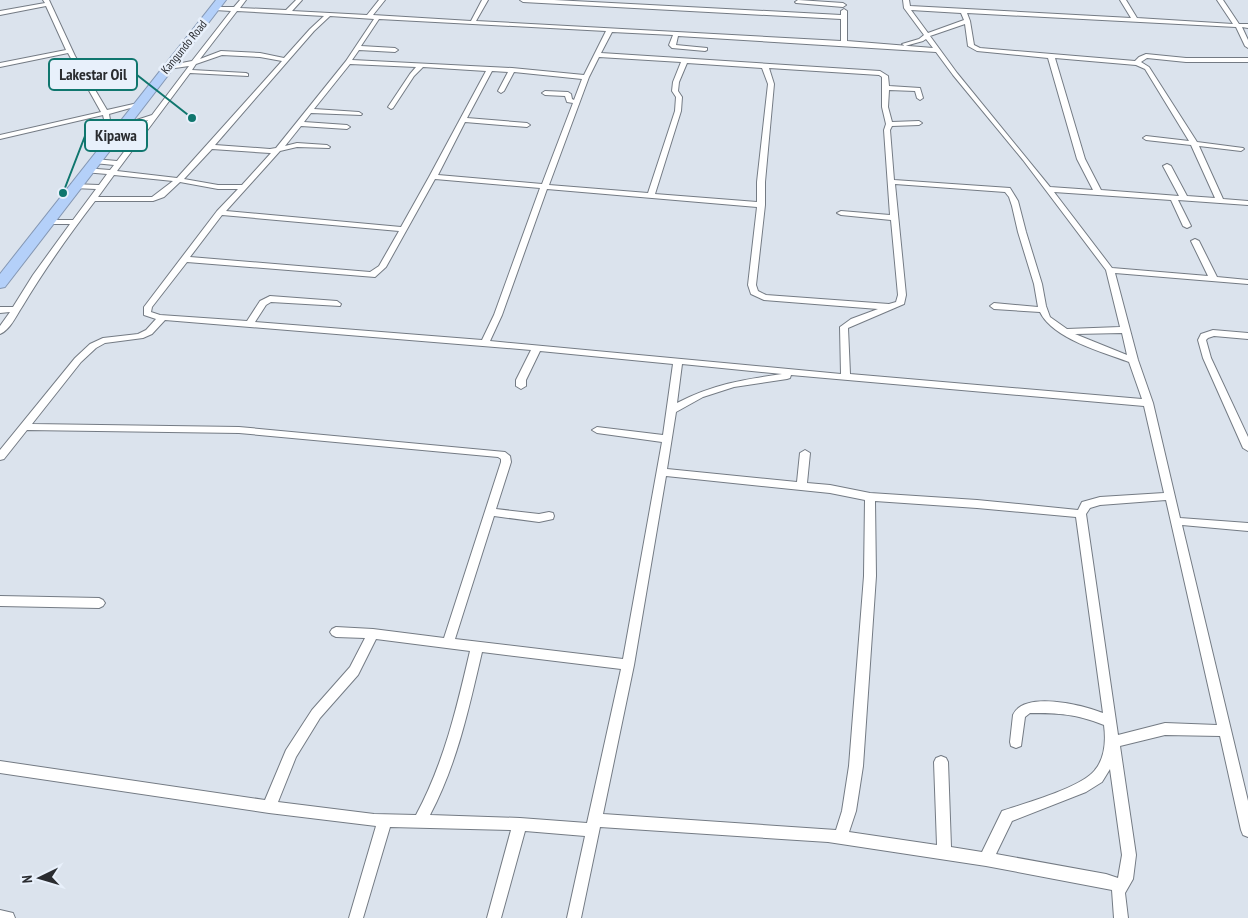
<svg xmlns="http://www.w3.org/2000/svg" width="1248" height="918" viewBox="0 0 1248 918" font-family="'PT Sans Narrow',sans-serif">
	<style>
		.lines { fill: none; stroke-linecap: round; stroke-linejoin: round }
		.street-casing { stroke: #747b84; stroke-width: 2 }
		.highway-casing { stroke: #8497b3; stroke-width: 2 }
		.street { fill: #fff; fill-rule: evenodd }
		.highway { fill: #b4d0f9; fill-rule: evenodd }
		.labels { text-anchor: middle; stroke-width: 5; stroke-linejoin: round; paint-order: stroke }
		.far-street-label { font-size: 12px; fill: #2a2c30; stroke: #e8f0fb }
		.leader { fill: none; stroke: #0f766e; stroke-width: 2 }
		.callout-dot { fill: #0f766e; stroke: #e8f0fb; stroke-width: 2 }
		.callout { fill: #e8f0fb; stroke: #0f766e; stroke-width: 2 }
		.callout-label { font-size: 16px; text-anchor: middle; font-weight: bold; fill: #2a2c30 }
	</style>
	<rect width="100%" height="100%" fill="#dbe3ed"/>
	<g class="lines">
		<g class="street-casing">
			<g id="street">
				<polygon points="43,0 49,0 75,56 107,110 138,103 141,105 109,114 111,126 122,129 122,131 106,128 103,115 0,139 0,135 101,112 68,53 0,67 0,63 66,50 46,6 0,15 0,11 45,3"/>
				<path d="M240,0H246L240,8L286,10L296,0H302L292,11L367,15L379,0H385L373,15L471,21L482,0H488L476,21L841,41V19L523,2L520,0H554L841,15V11L844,9L847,11V41L933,48L926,39L923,41L905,46L902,44L919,39L924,35L904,8L903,0H909L910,6L1131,18L1120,0H1126L1137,18L1233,24L1217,0H1223L1239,24H1248V28L1242,27L1248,40V48L1245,46L1236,27L967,13L970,21L974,45L980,48L1135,61L1139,57L1146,54L1186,58H1248V62H1186L1147,58L1141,62L1149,67L1197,142L1243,148L1244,149L1241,151L1199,146L1223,199L1248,201V205L1178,200L1191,226L1187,228L1183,226L1171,200L1054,192L1112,268L1208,276L1191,241L1195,239L1199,241L1217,277L1248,280V284L1115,273L1138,360L1153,403L1180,518L1248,523V531L1182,525L1248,801V837L1243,835L1241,830L1220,736L1165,735L1120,746L1136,855L1133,879L1125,893L1128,918H1114L1112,890L986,866L828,842L600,827L581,918H567L585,836L525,831L501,918H487L511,830L390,827L363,918H349L376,826L269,813L0,773V761L265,800L286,750L312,710L350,667L365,638L336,637L332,635L330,632L332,629L336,627L373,629L444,638L501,462V459L498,457L239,433L27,430L4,459L0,460V450L75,358L90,344L103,338L138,334L146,330L156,319L144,315V307L217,211L238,189H218L180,182L164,197L153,201H95C69,235 44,270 22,307C16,316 10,330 0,334V326L10,312L0,313V307H13L33,275L70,224H47L43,222L44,220H73L96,189L74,188H71V184L99,185L107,174L84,172V168L110,170L114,165L94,163L90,161L94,159L117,161L148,120L123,128L120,126L121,125L152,115L189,66L168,69L166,68V66L192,61L231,11L215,10L213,9V7H234ZM911,10L961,13L964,20L928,33ZM237,11L324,16L310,29L284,58L260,53L221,51L200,59ZM330,16L374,19L346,61L276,148L270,149L215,145L314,31ZM379,19L606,31L584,75L512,68L352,60L359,50L395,52L398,50L395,48L361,46ZM965,24L968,46L977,51L1048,58L1077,159L1093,190L1050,187L957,73L930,36ZM612,32L673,35L669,45L672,48L705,51L707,50V48L676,45L678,36L936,52L953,75L1023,160L1106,270L1120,327L1067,329L1050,317L1046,306L1042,284L1026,232L1018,201L1010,188L894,180L890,130L892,126L919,125L922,123L919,121L892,122L888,107L889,90L915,91L917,98L920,100L923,98L920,88L889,86L888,76L880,71L601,53ZM222,55L260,57L282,61L177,178L117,171L190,73L248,76V74L246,73L192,70L196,64ZM599,57L681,62L673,82L672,91L676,97L675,111L648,193L549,185L589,77ZM1055,58L1136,65L1145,69L1189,141L1146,136L1143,138L1146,140L1191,145L1215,198L1187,196L1171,166L1167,164L1163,166L1179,196L1101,190L1085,159ZM687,63L762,68L768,84L757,182V202L655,194L681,111L682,97L678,91L679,82ZM350,64L416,67L410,74L388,107L391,109L393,108L414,76L423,67L486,71L429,177L401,227L226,211L280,151L297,147L329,148L330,147L327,145L297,143L285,146L301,126L347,129L350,127L347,125L304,122L311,113L361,115L362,114L359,112L314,109ZM769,68L879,75L882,77V107L886,124L884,130L890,215L841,211L837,213L841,215L891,220L898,295L896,302L889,304L766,295L758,291L756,285L765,205V182L774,84ZM492,71L508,72L498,91L501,93L504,91L514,72L582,79L574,100L572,99L571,94L568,92L545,91L542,93L545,95L565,96L567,102L573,103L542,184L438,175L465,122L527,127L530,125L527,123L467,118ZM212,149L270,153H271L242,185H218L184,179ZM114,175L173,181L152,197H98ZM435,179L540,188L494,315L482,340L255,322L266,305L271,302L340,306L341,304L337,301L270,296L260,301L247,321L160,315L151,312L152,307L187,262L375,277L386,267ZM895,184L1005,192L1009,197L1012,206L1018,232L1034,284L1038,307L994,303L990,306L994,309L1040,312C1053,339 1103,352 1129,362L1142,399L850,374L848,328L904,304L906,295ZM547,189L757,207L748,285L751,294L764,300L878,309L851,319L840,327L841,374L490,341L502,315ZM222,215L399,231L379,266L370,272L190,257ZM165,320L531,350L516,380V386L521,389L526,386V380L540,351L673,364L663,435L597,427L592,430L597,433L662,442L623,659L455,639L494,516L539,522L553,519L554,516L553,513L549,512L539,514L496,509L511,462L510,456L505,452L239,427L32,424L81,362L96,348L105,343L143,338L152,334ZM1122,333L1127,355L1075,334ZM682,364L782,374C742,380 714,384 677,403ZM791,375L1144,406L1164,493L1100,497L1082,502L1078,510L977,500L870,493L830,485L807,483L810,453L805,450L800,453L797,482L667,469L676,412L703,397L734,387L787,379L790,378ZM666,476L830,493L865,500L864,576L849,766L842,811L836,830L603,814L634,665ZM1166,500L1217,725L1165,723L1118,735L1086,514L1090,508L1100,505ZM875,501L977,508L1076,517L1103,713C1083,705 1024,690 1013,715L1010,742L1011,746L1016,748L1021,746L1025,717L1030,713C1059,713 1076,714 1104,725C1106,740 1105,758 1095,770C1081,788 1025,803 1002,811L982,852L951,847L948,762L946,758L941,756L936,758L934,762L937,845L849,832L856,811L863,766L876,576ZM376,639L470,651C457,707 444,763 416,815L374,814L278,802L296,757L320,718L358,675ZM482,652L621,669L587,823L520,818L430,815C457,764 469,708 482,652ZM1110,769L1122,855L1118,878L1106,874L996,854L1012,821L1086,792L1102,782Z"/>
				<polygon points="798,0 843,3 846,5 843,7 796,3 795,2"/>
				<polygon points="1213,330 1248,333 1248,339 1214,336 1208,338 1206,340 1211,358 1248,437 1248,451 1243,448 1203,358 1198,340 1201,334"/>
				<polygon points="0,596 99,598 103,600 105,603 103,606 99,608 0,606"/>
				<polygon points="0,910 13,913 15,918 0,918"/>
			</g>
		</g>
		<g class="highway-casing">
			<polygon id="highway" points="216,0 226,0 5,287 0,288 0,274"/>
		</g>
		<use href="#street" class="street"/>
		<use href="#highway" class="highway"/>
	</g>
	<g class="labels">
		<g class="far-street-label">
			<text transform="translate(184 47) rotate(-51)" y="4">Kangundo Road</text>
		</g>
	</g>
	<path class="leader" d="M192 118L137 75M63 193L85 136"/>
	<g class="callout-dot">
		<circle cx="192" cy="118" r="5"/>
		<circle cx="63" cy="193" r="5"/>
	</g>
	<g class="callout">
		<rect x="49" y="59" width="88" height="31" rx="5"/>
		<rect x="85" y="120" width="62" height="31" rx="5"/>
	</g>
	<g class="callout-label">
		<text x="93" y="80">Lakestar Oil</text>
		<text x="116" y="141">Kipawa</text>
	</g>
	<g transform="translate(40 878) rotate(265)" stroke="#e8f0fb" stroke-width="4" paint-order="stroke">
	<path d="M0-4L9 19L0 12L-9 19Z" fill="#2a2c30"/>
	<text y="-8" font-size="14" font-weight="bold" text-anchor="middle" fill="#2a2c30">N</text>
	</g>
</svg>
